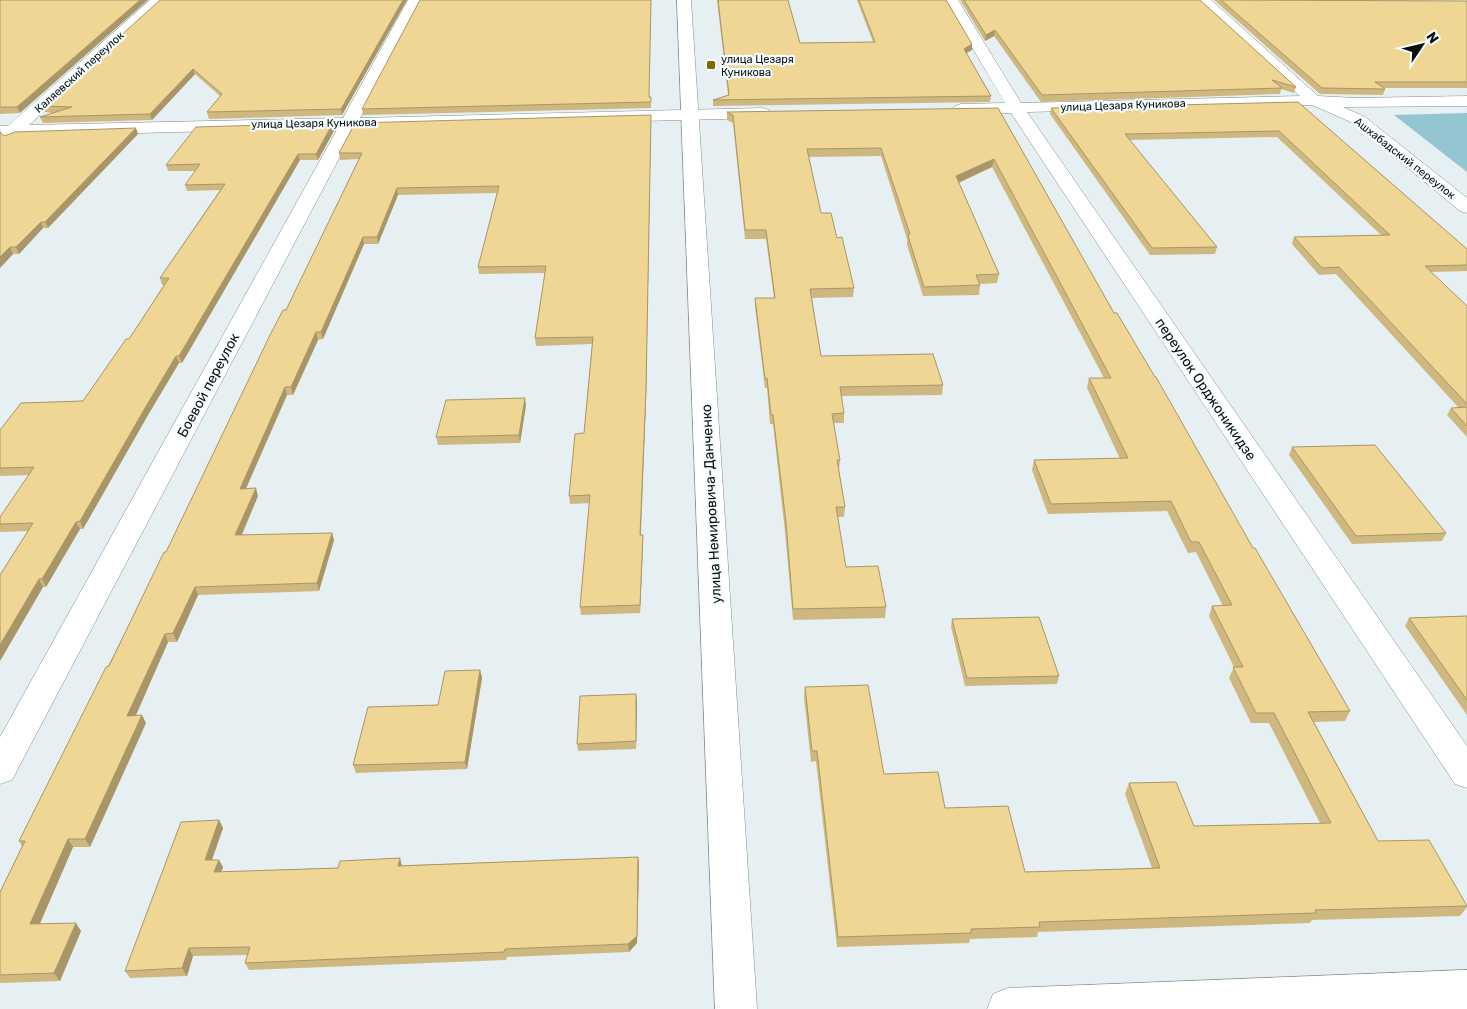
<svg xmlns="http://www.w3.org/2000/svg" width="1467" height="1009" viewBox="0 0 1467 1009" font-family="Rubik,sans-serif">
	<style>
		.green { fill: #93c6d0 }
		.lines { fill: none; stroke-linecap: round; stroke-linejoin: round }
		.minor-casing { stroke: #848d8f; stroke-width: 1 }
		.major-casing { stroke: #848d8f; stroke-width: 1 }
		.minor { fill: #fff; fill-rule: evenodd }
		.major { fill: #fff; fill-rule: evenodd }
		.wall { fill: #ceb87f }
		.shaded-wall { fill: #a89668 }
		.building { fill: #f0d694; stroke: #a89668 }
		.poi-dot { fill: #856802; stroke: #f5fdff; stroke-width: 2 }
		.labels { text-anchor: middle; stroke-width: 4.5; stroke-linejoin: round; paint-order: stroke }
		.far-poi-label { font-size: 11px; fill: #0c0f0f; stroke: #f5fdff; text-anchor: start }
		.far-street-label { font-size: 11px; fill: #0c0f0f; stroke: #f5fdff }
		.street-label { font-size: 14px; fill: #0c0f0f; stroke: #f5fdff }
	</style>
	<rect width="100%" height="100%" fill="#e6f0f2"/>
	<polygon class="green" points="1467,113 1467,172 1394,115"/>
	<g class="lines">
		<g class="minor-casing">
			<g id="minor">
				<path d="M150,0H165L29,125L343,118L408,0H422L360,118L763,108L769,110L771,113L769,116L763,118L355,128L12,780L0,784V737L338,128L17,136C6,146 0,138 0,126H8Z"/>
				<polygon points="944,0 958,0 1021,103 1300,96 1196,0 1211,0 1318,96 1356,98 1467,96 1467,106 1343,107 1365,117 1467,198 1467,213 1460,211 1353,123 1312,105 1027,112 1467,746 1467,788 1455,784 1011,113 961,114 955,112 953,109 955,106 961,104 1005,103"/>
				<polygon points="1467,970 1467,1009 987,1009 993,994 1008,988"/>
			</g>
		</g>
		<g class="major-casing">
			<polygon id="major" points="677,0 691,0 757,1009 715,1009"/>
		</g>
		<use href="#minor" class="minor"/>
		<use href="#major" class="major"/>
	</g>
	<g class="wall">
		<polygon points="0,0 20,113 0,114"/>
		<polygon points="407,0 342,115 209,119 207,112 220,96 195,74 152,120 43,123 40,117 53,113 45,112 43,106"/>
		<polygon points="651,0 649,97 651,97 651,108 363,115 362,109"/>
		<polygon points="717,0 788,0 800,43 873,42 857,0 946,0 972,44 972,50 966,53 991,96 990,102 713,106 713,100 728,95"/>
		<polygon points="960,0 1200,0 1296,87 1294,93 1281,89 1280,94 1041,102 994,36 985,41"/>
		<polygon points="1214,0 1467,1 1467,88 1383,88 1385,89 1383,95 1320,94"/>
		<polygon points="1298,102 1467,249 1467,271 1431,272 1467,306 1467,437 1447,415 1451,408 1459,408 1336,274 1319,275 1292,244 1294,237 1381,235 1277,137 1129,140 1217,247 1215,254 1150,255 1050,114 1051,108"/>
		<polygon points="998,108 1114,313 1253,548 1350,711 1345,721 1314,722 1378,841 1467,905 1467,907 1460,916 1312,920 1310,923 1038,932 1037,937 970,939 969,943 837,947 816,761 811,762 804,697 805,687 884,774 945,808 1025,872 1152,868 1125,794 1129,783 1194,826 1320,823 1269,723 1251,723 1229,678 1234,667 1209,616 1212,606 1223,606 1196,552 1188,553 1167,511 1048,514 1032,470 1034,460 1120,459 1087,388 1089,378 1104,378 992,167 959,183 999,274 997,283 979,284 980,285 979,295 923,296 907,245 907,239 881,156 809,157 821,213 837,238 854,288 853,297 812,298 821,356 943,385 942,395 841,396 844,413 844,423 833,423 840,460 839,470 845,507 844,517 838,517 846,567 886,607 885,618 793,620 785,532 773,424 770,424 767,388 765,388 755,307 755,298 774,298 766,239 745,239 733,123 727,120 727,112"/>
		<polygon points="651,121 646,399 641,535 643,543 640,613 581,615 580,607 590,503 570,504 569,496 584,433 592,344 536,346 535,338 545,273 479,274 478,267 497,193 398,195 378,244 364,244 323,339 318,340 293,395 287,395 246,489 258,496 242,535 332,533 334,540 319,591 198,595 177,642 168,642 136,715 146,723 90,847 73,847 40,924 81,931 60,981 0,983 0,892 22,846 19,841 166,552 286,310 359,159 340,160 339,153"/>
		<polygon points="335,129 318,160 300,160 182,363 179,363 148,415 83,529 80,529 46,587 43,587 0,661 0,575 28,531 0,532 0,517 29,475 0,476 0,430 83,401 129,339 164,285 162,285 160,278 220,190 187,191 185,185 196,171 168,171 166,165"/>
		<polygon points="138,134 48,228 43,228 19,254 13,254 0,268 4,136"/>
		<polygon points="526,405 520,443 438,445 436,437"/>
		<polygon points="1292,447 1446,533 1442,541 1352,544 1289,455"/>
		<polygon points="1467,616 1467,715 1405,626 1409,618"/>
		<polygon points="952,619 1059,676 1057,684 965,686 951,627"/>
		<polygon points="480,670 482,678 467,769 356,773 353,765 438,705"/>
		<polygon points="636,694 637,702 636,749 578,751 577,744"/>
		<polygon points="219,820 223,828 212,860 223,867 221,872 638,857 639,865 637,943 629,952 507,957 506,960 249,970 245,963 247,955 193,956 187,976 130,978 125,971"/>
	</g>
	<g class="shaded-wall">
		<polygon points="140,0 148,0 20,113 17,107"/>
		<polygon points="403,0 407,0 342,115 341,109"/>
		<polygon points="995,30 994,36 985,41 986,35"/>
		<polygon points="972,44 972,50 963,55 964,49"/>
		<polygon points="193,69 195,74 152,120 150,114"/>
		<polygon points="651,115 646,399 640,543 640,535"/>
		<polygon points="333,123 335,129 318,160 316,154"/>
		<polygon points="136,128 138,134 48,228 45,222"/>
		<polygon points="298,154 300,160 182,363 179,356"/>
		<polygon points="994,159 992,167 955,184 956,176"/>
		<polygon points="397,188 398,195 378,244 377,237"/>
		<polygon points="41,222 43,228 19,254 16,247"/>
		<polygon points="363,237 364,244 323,339 321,332"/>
		<polygon points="10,247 13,254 0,268 0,257"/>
		<polygon points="316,332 318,340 293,395 291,387"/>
		<polygon points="176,356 179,363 148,415 83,529 80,521 145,408"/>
		<polygon points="285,387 287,395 242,497 240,489"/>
		<polygon points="525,398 526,405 520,443 519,435"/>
		<polygon points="256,488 258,496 238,543 235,535"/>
		<polygon points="76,522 80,529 46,587 42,579"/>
		<polygon points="332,533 334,540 319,591 317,583"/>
		<polygon points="643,535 643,543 640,613 640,605"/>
		<polygon points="39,579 43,587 0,661 0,645"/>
		<polygon points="195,587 198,595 177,642 173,633"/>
		<polygon points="165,634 168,642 132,724 127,716"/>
		<polygon points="480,670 482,678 467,769 465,762"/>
		<polygon points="636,694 637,702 636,749"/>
		<polygon points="142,715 146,723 90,847 85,839"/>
		<polygon points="219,820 223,828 209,868 205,860"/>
		<polygon points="68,839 73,847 36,932 30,924"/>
		<polygon points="638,857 639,865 637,943 629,952 628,944"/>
		<polygon points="400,858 402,866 398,866"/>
		<polygon points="219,860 223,867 218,880 214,872"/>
		<polygon points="76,923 81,931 60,981 54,973"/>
		<polygon points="189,948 193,956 187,976 182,968"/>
	</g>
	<g class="building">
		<polygon points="0,0 140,0 17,107 0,107"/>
		<polygon points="160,0 403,0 341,109 207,112 222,94 193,69 150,114 40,117 72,107 43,106"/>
		<polygon points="420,0 651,0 649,97 651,97 651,102 362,109"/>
		<polygon points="718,0 788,0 800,43 875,42 859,0 946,0 972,44 964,49 991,96 713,100 729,95"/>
		<polygon points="964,0 1200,0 1296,87 1272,80 1282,88 1042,95 995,30 986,35"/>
		<polygon points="1221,0 1467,1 1467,82 1375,82 1385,89 1322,88"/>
		<polygon points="1298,102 1467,249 1467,265 1425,266 1467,306 1467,404 1339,267 1322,268 1294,237 1390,235 1279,131 1125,134 1217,247 1152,248 1051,108"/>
		<polygon points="998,108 1114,313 1117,313 1155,377 1156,377 1253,548 1255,548 1350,711 1308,712 1378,841 1429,840 1467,906 1315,910 1316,913 1039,922 1040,927 971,929 971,933 838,937 817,751 812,751 805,687 868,685 884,774 938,772 945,808 1008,806 1025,872 1160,868 1129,783 1176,782 1194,826 1331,823 1274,713 1256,713 1233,667 1243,667 1212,606 1232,605 1199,542 1191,542 1171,501 1051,504 1034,460 1128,458 1089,378 1111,378 994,159 956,176 999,274 976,275 980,285 924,287 908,236 910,234 881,148 807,149 821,213 831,213 837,238 842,237 854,288 810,289 821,356 933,354 943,385 840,387 844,413 832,414 840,460 837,460 845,507 836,507 846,567 878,566 886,607 793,609 786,522 773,415 771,415 767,378 765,379 755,298 775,298 766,230 745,230 733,115 727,112"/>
		<polygon points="651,115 646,391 640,535 643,535 640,605 580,607 590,495 569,496 575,434 584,433 593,337 535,338 546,266 478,267 499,186 397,188 377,237 363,237 321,332 316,332 291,387 285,387 240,489 256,488 235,535 332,533 317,583 195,587 173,633 165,634 127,716 142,715 85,839 68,839 30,924 76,923 54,973 0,975 0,892 25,841 19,841 106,667 109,666 164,552 166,552 271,333 283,310 286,310 362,153 339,153 355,123"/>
		<polygon points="333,123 316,154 298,154 179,356 176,356 145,408 80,521 76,522 42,579 39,579 0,645 0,575 33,523 0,524 0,517 34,467 0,468 0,430 21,403 83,401 126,339 129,339 169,278 160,278 225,184 185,185 200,164 166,165 196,127"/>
		<polygon points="136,128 45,222 41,222 16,247 10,247 0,257 0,132 4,136 15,132"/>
		<polygon points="525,398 519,435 436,437 446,400"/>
		<polygon points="1467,407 1467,426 1451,408"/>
		<polygon points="1375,445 1446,533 1356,536 1292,447"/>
		<polygon points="1467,616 1467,700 1409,618"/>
		<polygon points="1039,617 1059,676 967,678 952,619"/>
		<polygon points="480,670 465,762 353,765 368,707 438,705 445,671"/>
		<polygon points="636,694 636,741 577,744 580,696"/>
		<polygon points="219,820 205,860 219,860 214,872 338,868 340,861 400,858 398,866 638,857 637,936 628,944 505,949 504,952 245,963 250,947 189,948 182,968 125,971 181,822"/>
	</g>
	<rect class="poi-dot" x="706" y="60" width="10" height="10" rx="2.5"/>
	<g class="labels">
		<g class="far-poi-label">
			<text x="721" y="63">улица Цезаря<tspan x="721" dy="13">Куникова</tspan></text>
		</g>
		<g class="far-street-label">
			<text transform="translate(79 72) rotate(-42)" y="4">Каляевский переулок</text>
			<text transform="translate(1123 105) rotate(-2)" y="4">улица Цезаря Куникова</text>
			<text transform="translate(314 123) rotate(-1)" y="4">улица Цезаря Куникова</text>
			<text transform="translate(1405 158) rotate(38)" y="4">Ашхабадский переулок</text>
		</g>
		<g class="street-label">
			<text transform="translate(208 385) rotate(-62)" y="5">Боевой переулок</text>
			<text transform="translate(1206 389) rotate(56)" y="5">переулок Орджоникидзе</text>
			<text transform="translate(711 504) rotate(-93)" y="5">улица Немировича-Данченко</text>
		</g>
	</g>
	<g transform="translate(1422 45) rotate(55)" stroke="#f5fdff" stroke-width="4" paint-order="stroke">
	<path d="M0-4L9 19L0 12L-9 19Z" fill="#0c0f0f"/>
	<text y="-8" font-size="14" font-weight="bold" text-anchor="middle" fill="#0c0f0f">N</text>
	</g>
</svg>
